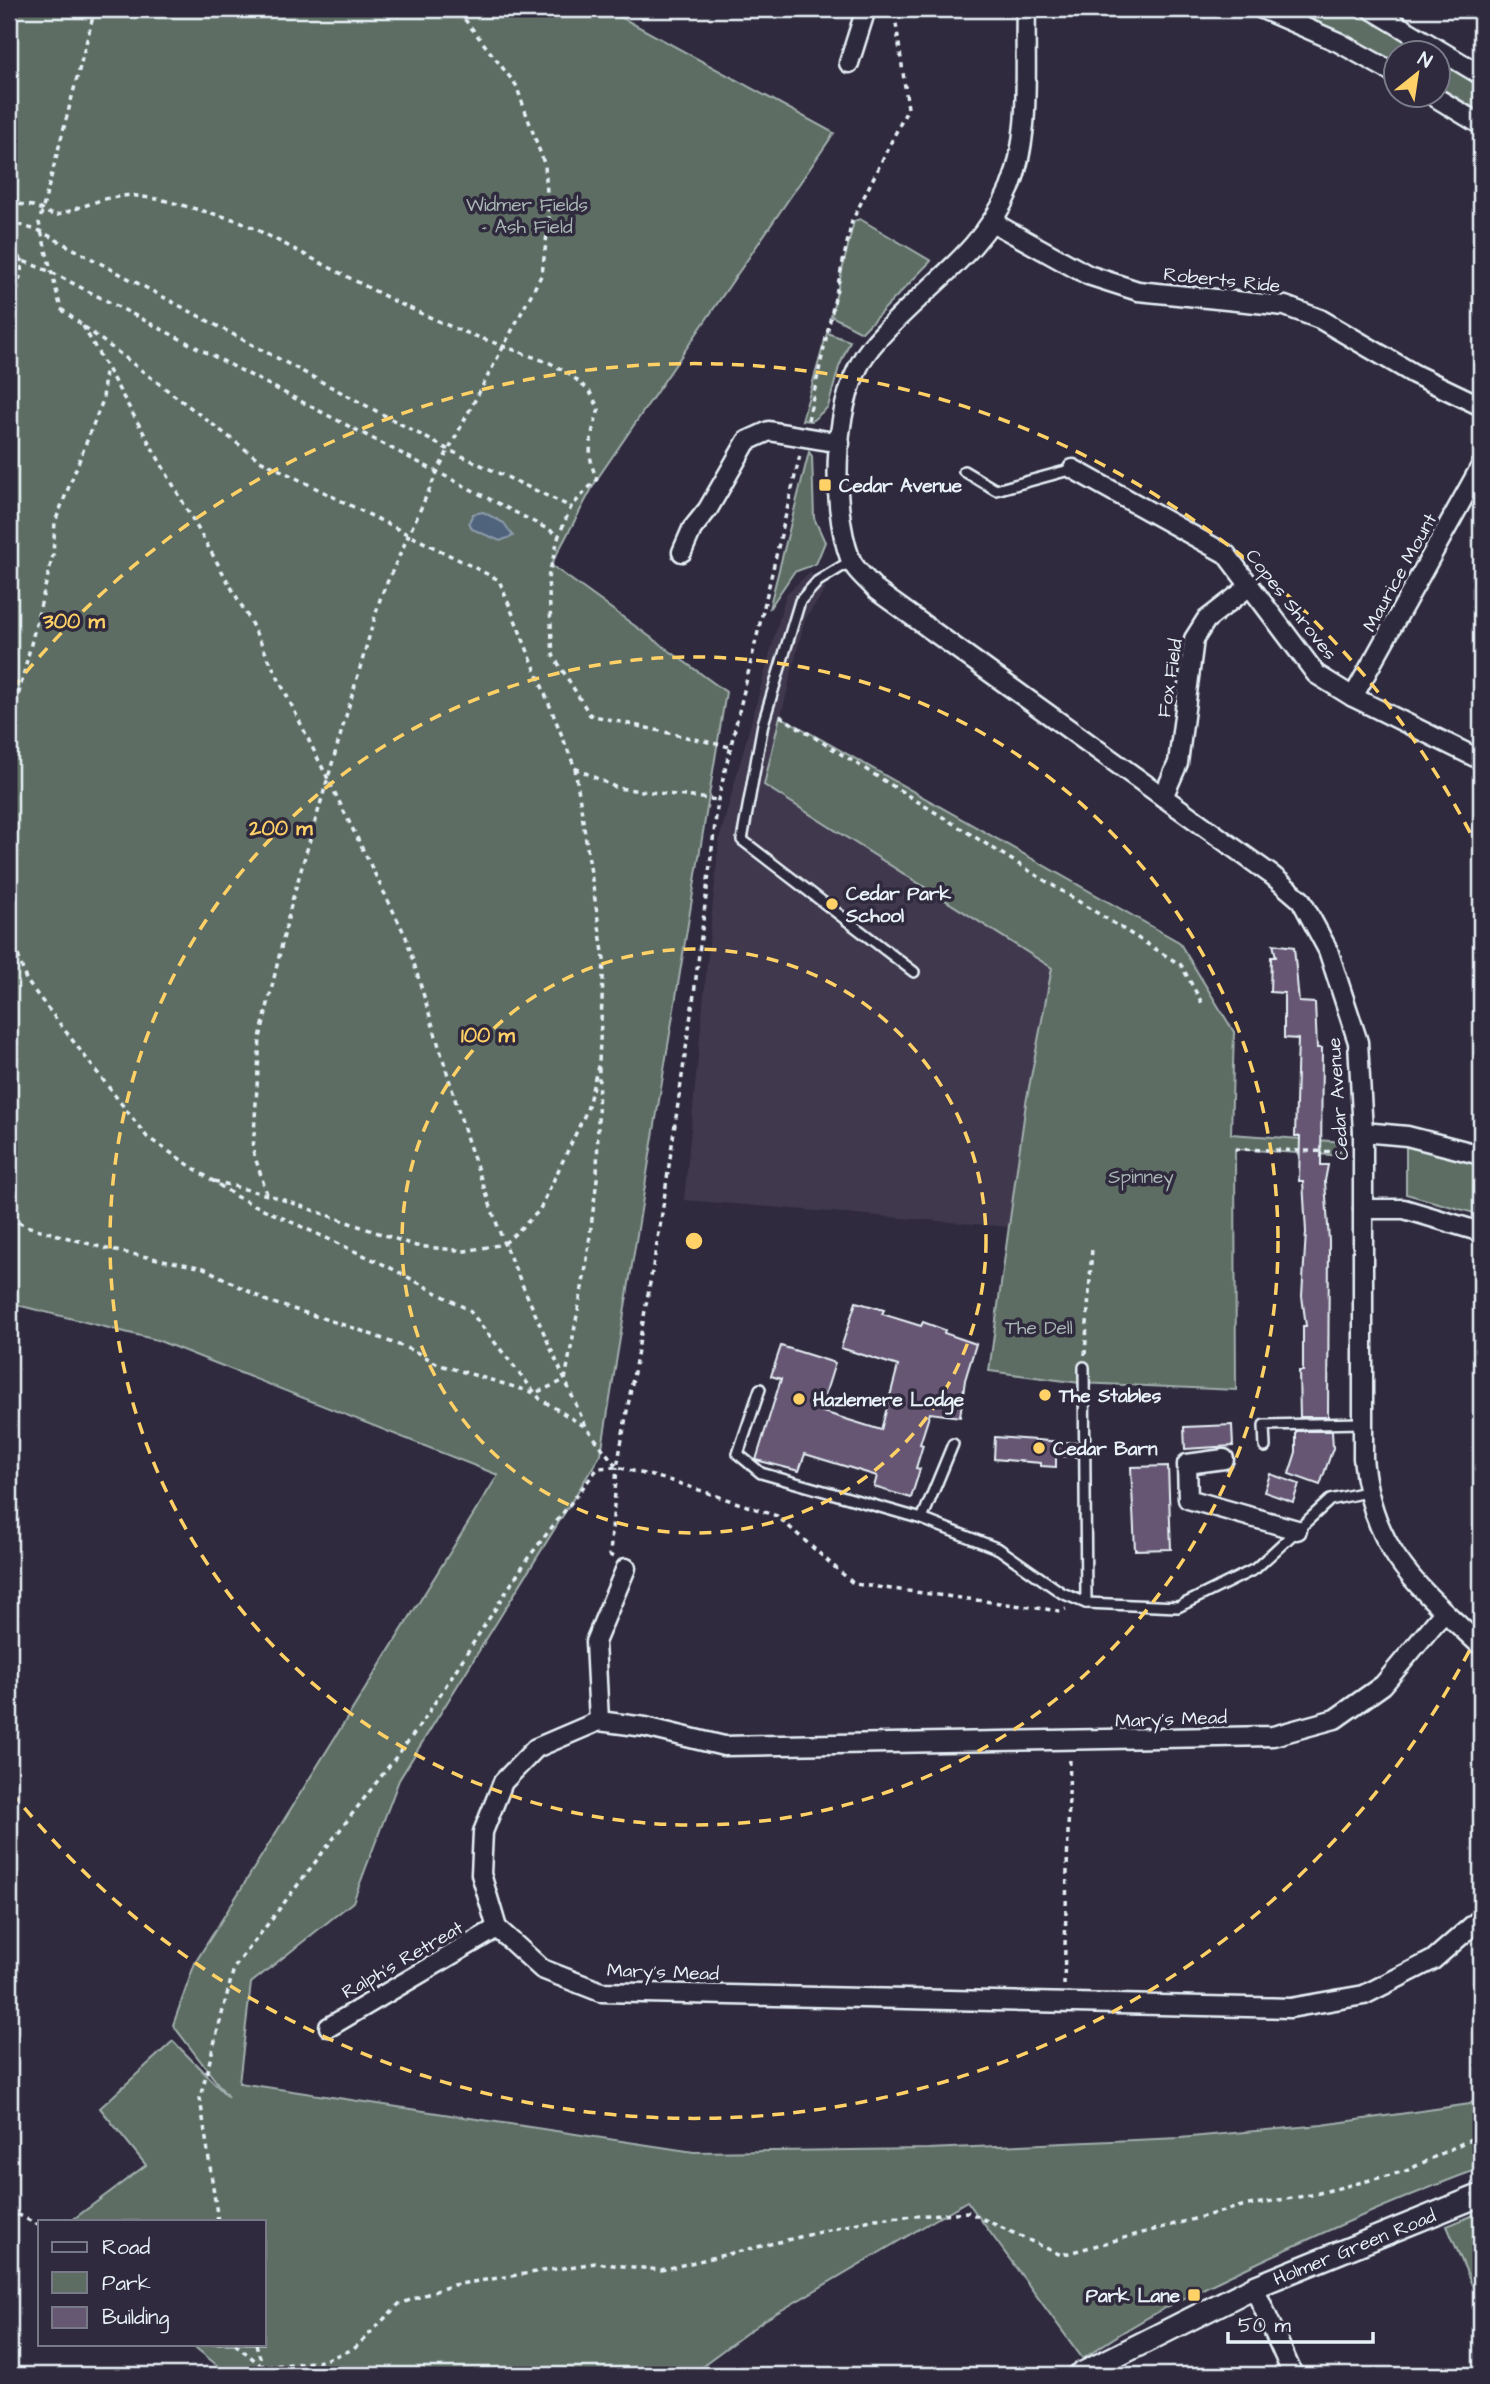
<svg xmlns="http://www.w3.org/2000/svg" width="1490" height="2384" viewBox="0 0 1490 2384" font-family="'Architects Daughter',sans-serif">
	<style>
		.built { fill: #40384d }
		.green { fill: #5d6d64; stroke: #a2afae; stroke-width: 2 }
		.water { fill: #50647b; stroke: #8d9cad; stroke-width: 2 }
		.building { fill: #665773; stroke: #e8f1f8; stroke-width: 2 }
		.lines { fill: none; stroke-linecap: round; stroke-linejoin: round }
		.service-casing { stroke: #e8f1f8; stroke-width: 14 }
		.minor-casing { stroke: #e8f1f8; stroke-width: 23 }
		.tertiary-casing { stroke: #e8f1f8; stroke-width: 26 }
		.path { stroke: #e8f1f8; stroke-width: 3.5; stroke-dasharray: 5 5; stroke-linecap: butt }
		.service { stroke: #2f2a3d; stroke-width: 9 }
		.minor { stroke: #2f2a3d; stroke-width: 18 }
		.tertiary { stroke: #2f2a3d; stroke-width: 21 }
		.ring { fill: none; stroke: #ffd166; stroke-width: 3.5; stroke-dasharray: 12 9 }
		.poi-dot { fill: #ffd166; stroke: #2f2a3d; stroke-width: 2.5 }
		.labels { text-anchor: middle; stroke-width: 7; stroke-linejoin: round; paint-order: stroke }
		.park-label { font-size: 19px; fill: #a9b6b5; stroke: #2f2a3d }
		.street-label { font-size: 19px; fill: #e8f1f8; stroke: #2f2a3d }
		.poi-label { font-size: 19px; font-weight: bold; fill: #e8f1f8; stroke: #2f2a3d; text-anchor: start }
		.centre { fill: #ffd166; stroke: #2f2a3d; stroke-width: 3.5 }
		.ring-label { font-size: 21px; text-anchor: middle; font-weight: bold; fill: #ffd166; stroke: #2f2a3d; stroke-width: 7; stroke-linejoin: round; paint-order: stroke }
	</style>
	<rect width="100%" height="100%" fill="#2f2a3d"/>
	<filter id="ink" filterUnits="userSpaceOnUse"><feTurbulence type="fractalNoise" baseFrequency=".0143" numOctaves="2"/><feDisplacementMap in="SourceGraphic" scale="14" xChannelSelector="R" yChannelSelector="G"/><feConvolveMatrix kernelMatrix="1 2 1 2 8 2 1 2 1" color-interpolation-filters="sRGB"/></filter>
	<g filter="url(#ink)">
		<polygon class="built" points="810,572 826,589 805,619 764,785 1052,968 1026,1103 1010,1227 684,1200 719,840 786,594"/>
		<g class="green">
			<path d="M9,9H606L834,133L597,479L551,565L726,692L601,1454L399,1780L353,1902L251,1983L239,2083L694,2152L928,2149L1180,2138L1322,2125L1470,2104L1481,2094V2168C1404,2196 1330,2229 1255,2264C1195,2292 1136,2320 1083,2359L967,2201L763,2321L707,2362L696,2375H229L191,2344H264V2221H71L146,2165L100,2108L173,2041L228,2097L173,2025L195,1963L498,1475L157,1340L9,1303V327L18,286L9,281Z"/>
			<polygon points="1292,9 1362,9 1481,79 1481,112 1438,86 1438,52 1396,52 1395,61"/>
			<polygon points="860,219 931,261 862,332 831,316 854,221"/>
			<polygon points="827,333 850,341 839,367 828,407 812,421 802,420"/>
			<polygon points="809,452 812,456 814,518 825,542 816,564 794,572 769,609"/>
			<polygon points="780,716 1179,942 1234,1032 1231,1134 1345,1142 1346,1156 1235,1149 1236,1390 1080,1383 989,1371 1026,1103 1052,968 764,785"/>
			<polygon points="1406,1144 1481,1165 1481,1215 1406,1194"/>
			<polygon points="1481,2212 1481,2306 1447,2226"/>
		</g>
		<polygon class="water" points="483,512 504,523 513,536 500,541 472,529 469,522 473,514"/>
		<g class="building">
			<polygon points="1273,944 1294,947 1299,1002 1315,1003 1317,1048 1322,1048 1321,1165 1328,1165 1325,1181 1329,1241 1328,1417 1300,1417 1299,1371 1303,1371 1303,1326 1306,1326 1302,1296 1306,1232 1303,1181 1299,1181 1300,1136 1295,1136 1298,1039 1284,1038 1284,993 1270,992 1271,957 1276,957"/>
			<polygon points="856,1302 884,1310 882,1314 921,1326 923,1322 945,1330 944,1333 976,1344 965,1380 960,1417 930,1413 920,1444 923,1445 916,1468 920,1469 911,1498 874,1487 877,1476 805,1454 799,1471 756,1460 781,1379 771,1376 781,1346 835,1363 820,1411 881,1430 898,1366 841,1348"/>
			<polygon points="1232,1425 1233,1446 1185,1449 1184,1427"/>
			<polygon points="1296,1431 1332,1431 1333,1448 1320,1485 1289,1474 1296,1452"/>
			<polygon points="995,1437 1078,1443 1078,1457 1056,1456 1056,1467 1041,1466 1041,1463 994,1459"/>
			<polygon points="1168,1466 1171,1549 1135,1550 1131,1467"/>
			<polygon points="1270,1474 1299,1484 1293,1502 1264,1492"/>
		</g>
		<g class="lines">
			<g class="service-casing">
				<g id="service">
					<polyline points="964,471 996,490 1073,469"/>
					<polyline points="851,561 818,581 800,601 763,724 742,840 914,972"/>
					<polyline points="1084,1367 1086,1603"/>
					<polyline points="760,1389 738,1454 761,1473 922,1519 999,1549 1062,1593 1086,1603 1178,1607 1255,1569 1330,1500 1366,1492"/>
					<polyline points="1265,1447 1264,1425 1363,1423"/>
					<polyline points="922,1519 953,1444"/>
				</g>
			</g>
			<g class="minor-casing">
				<g id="minor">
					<path d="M1026,9C1024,66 1032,134 1010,188C981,257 916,292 871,347C832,394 830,504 850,558C854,570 869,581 877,591L1273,876L1301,900L1328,950L1358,1042L1363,1132V1458C1372,1551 1417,1586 1481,1646"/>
					<polyline points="1262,9 1338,42 1396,74"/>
					<polyline points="1371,9 1481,75"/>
					<polyline points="849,63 866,9"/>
					<polyline points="1430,94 1481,125"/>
					<polyline points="992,222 1088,275 1138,291 1285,306 1320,319 1414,374 1481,406"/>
					<polyline points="1073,469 1226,554 1316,674 1353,697 1481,760"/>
					<polyline points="682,552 692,529 708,509 747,441 769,431 840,443"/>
					<polyline points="1353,697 1481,466"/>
					<polyline points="1163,797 1178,763 1194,639 1206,620 1250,586"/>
					<polyline points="1363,1132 1407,1136 1481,1155"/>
					<polyline points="1363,1209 1404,1209 1481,1232"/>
					<polyline points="1224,1459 1187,1464 1188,1499 1297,1530"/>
					<polyline points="1444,1612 1383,1685 1335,1719 1273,1736 724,1746 645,1727 599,1721 536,1748 503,1782 483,1832 481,1874 497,1928 542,1969 601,1992 1290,2008 1364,1995 1433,1960 1481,1918"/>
					<polyline points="599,1721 595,1642 626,1568"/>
					<polyline points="329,2027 497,1928"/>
					<polyline points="1254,2287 1293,2375"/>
				</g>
			</g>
			<g class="tertiary-casing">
				<g id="tertiary">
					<path id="s1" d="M1079,2375L1254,2287L1481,2195"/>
				</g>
			</g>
			<g class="path">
				<polyline points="95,9 39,223 61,309 258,459 499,580 575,768 617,788 718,800"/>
				<polyline points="9,32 19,9"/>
				<path d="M9,203L33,206L55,216L104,199L130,195L163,200L240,221L396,302L456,329L550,363L570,374L590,392L599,409C591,434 585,454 597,479L571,507"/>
				<polyline points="9,222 40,231 449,450 571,507 559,535"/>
				<polyline points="9,249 23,261 51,272 559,535 548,578 553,655 590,715 730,747"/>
				<polyline points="9,256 23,261 9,333"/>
				<polyline points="83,326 248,617 406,937 468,1142 504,1244 465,1251 416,1246 275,1197 214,1181"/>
				<polyline points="808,420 852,221 908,108 894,9"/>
				<polyline points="780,716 1181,965 1202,1003"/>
				<polyline points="9,733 53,555 55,522 103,400 105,368"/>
				<polyline points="575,768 604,959 599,1062 587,1110 539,1211 504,1244 586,1427 617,1467 672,1481 777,1516 854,1584 1060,1611 1066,1609"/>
				<polyline points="9,927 26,980 147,1137 237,1197 387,1266 469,1310 540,1399 584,1426"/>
				<polyline points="1235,1149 1345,1152"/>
				<polyline points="267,1194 253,1151 260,1038 292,901 381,596 440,466 542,274 549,219 545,166 516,85 459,12 452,9"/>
				<polyline points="9,1218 26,1226 111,1250 204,1268 267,1301 357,1329 414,1351 440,1365 535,1393 565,1380 586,1267 597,1179 599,1067"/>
				<polyline points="1085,1355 1092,1248"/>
				<polyline points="613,1557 610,1555 617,1467"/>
				<polyline points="1064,1985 1070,1758"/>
				<polyline points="9,2217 15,2213 40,2226"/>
				<polyline points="218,2221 200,2098 234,1968 419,1727 528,1558 598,1468 617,1467 660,1227 694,994 718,800 800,455"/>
				<polyline points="235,2344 263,2367 322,2361 354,2349 399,2304 453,2285 595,2263 661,2270 875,2219 968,2212 1061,2255 1242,2206 1311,2195 1406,2171 1481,2134"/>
				<polyline points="256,2344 263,2367 273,2375"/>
			</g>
			<use href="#service" class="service"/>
			<use href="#minor" class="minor"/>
			<use href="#tertiary" class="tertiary"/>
		</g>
	</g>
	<g class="ring">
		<circle cx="694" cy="1241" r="292"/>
		<circle cx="694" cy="1241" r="584"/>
		<path d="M1479 1632A877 877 0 0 1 12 1793M12 689A877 877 0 0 1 1479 850"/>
	</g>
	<g class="poi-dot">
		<rect x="818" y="478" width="14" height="14" rx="3.5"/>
		<circle cx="832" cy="904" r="7"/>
		<circle cx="1045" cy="1395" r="7"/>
		<circle cx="799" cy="1399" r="7"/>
		<circle cx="1039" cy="1448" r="7"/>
		<rect x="1187" y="2288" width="14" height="14" rx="3.5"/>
	</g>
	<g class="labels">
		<g class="park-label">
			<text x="527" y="211">Widmer Fields<tspan x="527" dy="22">- Ash Field</tspan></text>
			<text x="1141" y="1183">Spinney</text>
			<text x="1039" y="1334">The Dell</text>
		</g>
		<g class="street-label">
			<text transform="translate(1222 279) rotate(6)" y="7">Roberts Ride</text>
			<text transform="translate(1399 572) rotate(-61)" y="7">Maurice Mount</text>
			<text transform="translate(1292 604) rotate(52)" y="7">Copes Shroves</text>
			<text transform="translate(1169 678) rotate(-81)" y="7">Fox Field</text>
			<text transform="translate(1337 1099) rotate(-94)" y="7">Cedar Avenue</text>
			<text transform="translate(1171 1718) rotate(-2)" y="7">Mary's Mead</text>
			<text transform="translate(402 1959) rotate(-30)" y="7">Ralph's Retreat</text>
			<text transform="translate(663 1971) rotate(2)" y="7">Mary's Mead</text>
			<text dy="7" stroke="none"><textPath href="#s1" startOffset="304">Holmer Green Road</textPath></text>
		</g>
		<g class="poi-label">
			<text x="839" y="492">Cedar Avenue</text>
			<text x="846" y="900">Cedar Park<tspan x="846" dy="22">School</tspan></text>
			<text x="1059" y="1402">The Stables</text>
			<text x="813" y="1406">Hazlemere Lodge</text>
			<text x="1053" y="1455">Cedar Barn</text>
			<text x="1180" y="2302" text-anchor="end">Park Lane</text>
		</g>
	</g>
	<circle cx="694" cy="1241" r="10" class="centre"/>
	<g class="ring-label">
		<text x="74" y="628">300 m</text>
		<text x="281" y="835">200 m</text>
		<text x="488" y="1042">100 m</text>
	</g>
	<rect width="1490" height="2384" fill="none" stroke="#2f2a3d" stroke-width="35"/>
	<rect x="18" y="18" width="1455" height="2349" fill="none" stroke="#e8f1f8" stroke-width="2.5" filter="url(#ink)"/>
	<rect x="38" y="2220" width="228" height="126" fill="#2f2a3d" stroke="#797a88" stroke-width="2"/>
	<rect x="52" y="2242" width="35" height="10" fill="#2f2a3d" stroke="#797a88" stroke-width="2"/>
	<text x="102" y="2254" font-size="21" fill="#e8f1f8">Road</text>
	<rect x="52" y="2272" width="35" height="21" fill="#5d6d64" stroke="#797a88" stroke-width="2"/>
	<text x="102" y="2290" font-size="21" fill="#e8f1f8">Park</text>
	<rect x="52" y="2307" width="35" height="21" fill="#665773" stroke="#797a88" stroke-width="2"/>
	<text x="102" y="2324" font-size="21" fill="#e8f1f8">Building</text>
	<g transform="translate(1417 74) rotate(30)"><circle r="33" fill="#2f2a3d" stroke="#797a88" stroke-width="2"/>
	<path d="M0-5L12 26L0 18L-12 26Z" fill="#ffd166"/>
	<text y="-10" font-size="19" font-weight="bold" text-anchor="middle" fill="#e8f1f8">N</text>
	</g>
	<path d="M1228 2332v10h145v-10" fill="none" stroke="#e8f1f8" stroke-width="3.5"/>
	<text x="1238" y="2332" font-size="21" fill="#e8f1f8" stroke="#2f2a3d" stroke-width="5" paint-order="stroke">50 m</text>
</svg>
